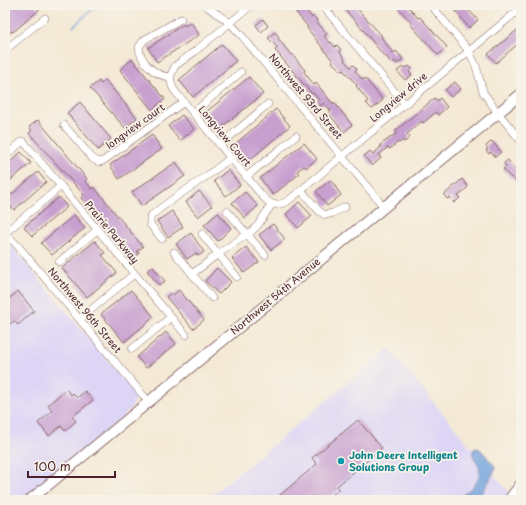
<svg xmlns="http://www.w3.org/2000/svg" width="526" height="505" viewBox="0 0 526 505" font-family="'Playpen Sans',sans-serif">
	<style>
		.built { fill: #ddd5f6 }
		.water { fill: #72a3dc; stroke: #5e6184 }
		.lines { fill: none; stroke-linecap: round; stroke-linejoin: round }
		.stream { stroke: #72a3dc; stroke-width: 1.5 }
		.building { fill: #c8a0d0 }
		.street-casing { stroke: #866666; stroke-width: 8 }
		.secondary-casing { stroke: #866666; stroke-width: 12 }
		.street { stroke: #fff; stroke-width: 7 }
		.secondary { stroke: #fff; stroke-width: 10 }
		.culture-dot { fill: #0f9aa8; stroke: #f7f3e8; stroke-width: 1.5 }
		.labels { text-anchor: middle; stroke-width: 3.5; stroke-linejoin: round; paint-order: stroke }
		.street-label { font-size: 10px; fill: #4a1f2b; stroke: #f7f3e8 }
		.culture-label { font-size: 10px; font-weight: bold; fill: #0d838f; stroke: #f7f3e8; text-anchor: start }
	</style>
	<rect width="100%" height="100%" fill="#f7f3e8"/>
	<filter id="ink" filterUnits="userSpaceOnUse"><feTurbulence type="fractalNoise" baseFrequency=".025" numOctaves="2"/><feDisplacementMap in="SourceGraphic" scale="8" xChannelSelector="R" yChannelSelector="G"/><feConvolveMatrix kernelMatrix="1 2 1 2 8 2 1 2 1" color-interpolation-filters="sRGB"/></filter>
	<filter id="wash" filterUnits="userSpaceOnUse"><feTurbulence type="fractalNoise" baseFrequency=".012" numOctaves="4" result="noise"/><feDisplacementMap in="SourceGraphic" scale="16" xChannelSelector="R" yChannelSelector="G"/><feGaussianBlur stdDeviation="0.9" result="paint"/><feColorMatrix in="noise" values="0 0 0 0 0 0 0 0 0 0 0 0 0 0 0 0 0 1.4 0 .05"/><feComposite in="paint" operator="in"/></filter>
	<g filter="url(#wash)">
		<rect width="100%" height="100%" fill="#f4e9d5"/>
		<g class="built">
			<polygon points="5,238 133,391 135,398 132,407 121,419 24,500 5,500"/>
			<polygon points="389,349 510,494 506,500 206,500"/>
		</g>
		<path class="water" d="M475,448L480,449L495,466V470L478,500H456C462,495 471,490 476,483C488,463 466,458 475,448Z"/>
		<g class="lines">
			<polyline class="stream" points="73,27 89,12 99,5"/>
		</g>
		<g id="blocks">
			<g class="building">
				<polygon points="13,5 35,5 39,10 13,32 12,31 5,37 5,9 8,7 9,9"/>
				<polygon points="290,5 305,5 308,9 306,10 312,18 313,16 317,20 316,21 327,34 324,36 330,43 331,42 335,47 337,45 341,50 339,51 345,59 344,60 350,67 353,65 357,69 355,71 363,80 365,78 383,100 372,109 366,103 368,101 356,86 357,85 343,70 341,71 332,62 333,61 307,28 308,27"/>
				<polygon points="341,5 354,5 382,36 381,37 393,53 396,51 403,59 397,64 395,61 392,64 385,55 384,56 364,31"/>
				<polygon points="402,5 407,5 418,18 420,17 447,47 438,55 410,24 412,23 398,8"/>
				<polygon points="451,5 464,5 478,20 469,28"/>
				<polygon points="263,19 268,26 261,32 256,25"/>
				<polygon points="191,22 199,35 157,62 148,48 184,24 185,26"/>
				<polygon points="521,27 521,41 496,63 488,54"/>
				<polygon points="275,32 279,37 278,38 291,55 292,54 303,68 305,70 304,72 314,85 316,83 333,104 334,102 352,125 344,132 328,113 331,111 324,103 321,106 317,101 319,100 313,93 312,94 275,50 278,48 268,38"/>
				<polygon points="222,44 236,61 193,97 179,80"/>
				<polygon points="132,59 165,99 152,110 120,70"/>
				<polygon points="404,66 406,68 409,66 412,69 409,72 412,75 405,80 397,71"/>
				<polygon points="249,77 263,94 218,130 205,113"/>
				<polygon points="105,80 137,118 125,128 90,88 99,81 101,84"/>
				<polygon points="455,82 461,89 451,97 445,90"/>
				<polygon points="435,98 437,101 440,98 447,107 438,115 436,112 423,123 422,121 407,134 410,137 405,142 403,140 399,143 398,142 390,149 388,147 379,155 381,158 372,166 364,156 370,151 373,154 381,147 380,145 397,133 395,131"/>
				<polygon points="80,102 111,139 98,150 67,113"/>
				<polygon points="276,109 290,126 246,163 233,146"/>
				<polygon points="182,115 194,129 180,141 168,126"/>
				<polygon points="38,120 87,179 85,181 92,189 94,187 143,247 137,251 139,254 134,258 103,221 102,222 81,198 84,195 29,133 32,130 29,127"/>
				<polygon points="152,135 162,149 119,179 110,165"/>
				<polygon points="492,141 501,152 495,157 491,152 489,154 486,150 488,149 486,146"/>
				<polygon points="304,143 317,159 306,168 304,166 297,171 299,174 273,195 260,178"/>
				<polygon points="21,152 31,163 5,185 5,167"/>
				<polygon points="508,160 521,176 521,187 512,177 511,178 503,169 506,167 504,163"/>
				<polygon points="176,162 185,176 142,206 132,192"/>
				<polygon points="228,170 240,185 226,196 214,181"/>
				<polygon points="38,172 46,182 14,210 5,200"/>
				<polygon points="462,179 468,187 458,196 460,198 454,203 450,197 447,199 444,195"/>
				<polygon points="331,180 341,195 327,206 316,191"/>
				<polygon points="199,191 212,206 198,217 186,202"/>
				<polygon points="245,192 258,206 245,218 232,203"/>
				<polygon points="59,197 67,207 32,236 24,227"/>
				<polygon points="299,202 312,216 298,228 286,214"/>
				<polygon points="172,211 183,227 168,237 157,221"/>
				<polygon points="218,213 231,228 218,241 204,225"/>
				<polygon points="74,215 85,228 52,255 41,243"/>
				<polygon points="273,224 285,239 271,250 259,235"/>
				<polygon points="191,233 204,252 198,256 196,253 187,259 176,244"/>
				<polygon points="95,241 105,253 102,255 117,273 87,297 62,268"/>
				<polygon points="246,247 259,262 244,273 232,258"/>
				<polygon points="153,267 165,281 159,285 147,271"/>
				<polygon points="217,268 231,282 219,294 205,281"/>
				<polygon points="131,290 154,317 124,342 101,314"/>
				<polygon points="179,290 204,320 193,329 166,297 171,293 173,295"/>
				<polygon points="18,291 34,311 18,325 14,321 10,324 5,318 5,302"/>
				<polygon points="166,332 176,344 146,368 137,357"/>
				<polygon points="66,389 71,395 73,393 77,398 85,391 93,400 72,417 76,421 65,431 61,426 49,436 38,423 52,411 48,405"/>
				<polygon points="358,420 382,448 337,486 339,489 326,500 274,500 317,464 312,458"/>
			</g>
		</g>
	</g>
	<g filter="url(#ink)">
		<use href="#blocks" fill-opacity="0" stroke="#866666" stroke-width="1"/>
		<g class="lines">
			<g class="street-casing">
				<g id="street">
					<polyline points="205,5 230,23 242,36 384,207"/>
					<path d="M252,5L194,52L175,66L170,77L172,86L174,90L264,198C272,206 278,206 288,201L521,8"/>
					<polyline points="322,5 405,104"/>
					<polyline points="431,5 469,51 476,66 483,92 498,113 521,141"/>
					<polyline points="5,50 45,18"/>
					<path d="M170,77C155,76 140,62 139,47L144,40L181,19"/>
					<polyline points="193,113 241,72"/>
					<polyline points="64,125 93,159 99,162 103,161 184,102"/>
					<polyline points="220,145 268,104"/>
					<polyline points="5,156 23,141 186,335"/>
					<polyline points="246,177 296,136"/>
					<polyline points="61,186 5,233 18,246 148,401"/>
					<polyline points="301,190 319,211 325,215 333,213 345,207"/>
					<polyline points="227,211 265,255"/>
					<polyline points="202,234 237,277"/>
					<path d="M162,239L150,224V218L152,215C177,194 206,179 230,158"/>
					<polyline points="174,252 212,298"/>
					<polyline points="59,262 97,230"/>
					<polyline points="192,274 218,254 252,231 258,225 272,204"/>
					<polyline points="80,319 134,274"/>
					<polyline points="132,349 171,317"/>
				</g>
			</g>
			<g class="secondary-casing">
				<g id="secondary">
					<polyline points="30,500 521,94"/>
					<polyline points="509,500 521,484"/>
				</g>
			</g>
			<use href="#street" class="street"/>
			<use href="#secondary" class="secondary"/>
		</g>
	</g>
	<circle class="culture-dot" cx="341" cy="461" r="4"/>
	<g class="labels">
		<g class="street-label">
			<text transform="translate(306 96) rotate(50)" y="4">Northwest 93rd Street</text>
			<text transform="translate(398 97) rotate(-40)" y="4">Longview drive</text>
			<text transform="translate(135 126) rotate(-36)" y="4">longview court</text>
			<text transform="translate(225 136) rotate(50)" y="4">Longview Court</text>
			<text transform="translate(112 232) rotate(50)" y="4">Prairie Parkway</text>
			<text transform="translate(275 296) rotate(-40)" y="4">Northwest 54th Avenue</text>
			<text transform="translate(85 310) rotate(50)" y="4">Northwest 96th Street</text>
		</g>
		<g class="culture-label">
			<text x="349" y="459">John Deere Intelligent<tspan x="349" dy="12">Solutions Group</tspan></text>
		</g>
	</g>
	<rect width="526" height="505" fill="none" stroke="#f7f3e8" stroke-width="20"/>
	<path d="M28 471v6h87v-6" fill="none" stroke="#4a1f2b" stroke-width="2"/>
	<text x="34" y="471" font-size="12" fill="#4a1f2b" stroke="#f7f3e8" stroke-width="3" paint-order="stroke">100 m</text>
</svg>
